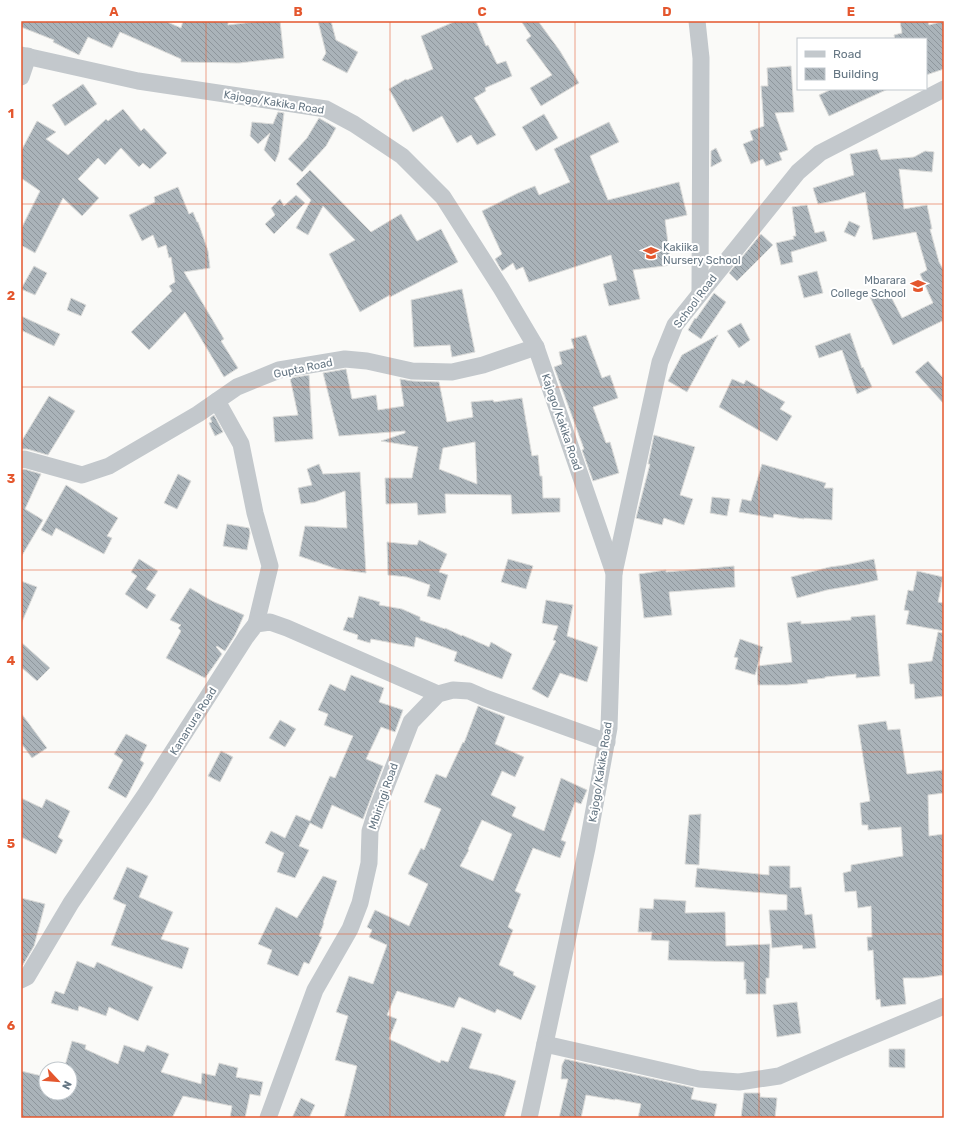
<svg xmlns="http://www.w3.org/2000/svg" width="965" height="1139" viewBox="0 0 965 1139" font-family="Rubik,sans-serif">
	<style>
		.building { fill: url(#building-back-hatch); stroke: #dcdcda; fill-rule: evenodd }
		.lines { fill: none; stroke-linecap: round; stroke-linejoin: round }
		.street { stroke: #c3c8cc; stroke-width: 17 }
		.grid { fill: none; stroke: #e4572e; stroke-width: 1; stroke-opacity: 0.55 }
		.labels { text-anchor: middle; stroke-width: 4; stroke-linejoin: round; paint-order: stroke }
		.street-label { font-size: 11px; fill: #657683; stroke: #fff }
		.poi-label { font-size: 11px; fill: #657683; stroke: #fff; text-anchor: start }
		.neatline { fill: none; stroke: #e4572e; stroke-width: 1.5 }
		.grid-label { font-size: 13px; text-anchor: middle; font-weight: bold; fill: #e4572e }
	</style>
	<defs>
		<pattern id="building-back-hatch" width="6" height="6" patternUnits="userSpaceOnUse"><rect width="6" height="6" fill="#aab3b9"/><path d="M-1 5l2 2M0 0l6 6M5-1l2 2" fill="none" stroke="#8e969c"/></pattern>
	</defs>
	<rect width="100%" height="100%" fill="#fafaf8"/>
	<g class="building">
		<polygon points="21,21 165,21 181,28 183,21 228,21 228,25 261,21 280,21 284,58 239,63 181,62 181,59 120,32 112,48 88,37 79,55 53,42 54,40 21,27"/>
		<polygon points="318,21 331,21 336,40 358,52 347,73 322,60 326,53"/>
		<polygon points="456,21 476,21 486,46 488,45 497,64 506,61 512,76 485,88 486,91 474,98 496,135 477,145 471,135 457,143 442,116 413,132 389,89 406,79 407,80 433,69 421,36"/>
		<polygon points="521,21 538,21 560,51 579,83 541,106 530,88 552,75 526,40 531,36"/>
		<polygon points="900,21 928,21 929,25 944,21 944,69 926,75 926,39 895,39 894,35 902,33"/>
		<polygon points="791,66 794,112 775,113 788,150 779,153 782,160 766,166 763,159 751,164 743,144 753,140 750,131 764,126 761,86 768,86 767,68"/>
		<polygon points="83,84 97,104 65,126 52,105"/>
		<polygon points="832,89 888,89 829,116 819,95"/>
		<polygon points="123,109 141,131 144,128 167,153 150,169 143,163 139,167 121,148 105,165 98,158 78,179 99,198 82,216 63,198 35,253 21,245 21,229 40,191 21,178 21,151 37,121 56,132 46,139 68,155 106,119 108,121"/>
		<polygon points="278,112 284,113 279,152 275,162 264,150 270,133 258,144 250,136 252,122 273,124"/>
		<polygon points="544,114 558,138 536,151 522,127"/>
		<polygon points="319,118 336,128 326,146 302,172 288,159 307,138"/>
		<polygon points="609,122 619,142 590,156 608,200 679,182 687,215 665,220 671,265 633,270 640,299 609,306 603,284 617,280 611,255 529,282 523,267 516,270 513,263 502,271 495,259 502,254 482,211 518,193 535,186 539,195 570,182 554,149"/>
		<polygon points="716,148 722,161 711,167 711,151"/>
		<polygon points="877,149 881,160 914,157 925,151 934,152 932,172 899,169 904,209 927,205 932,229 930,229 939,262 944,271 944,325 942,321 893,345 870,297 887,289 902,318 933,303 920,274 927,270 916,232 873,240 865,192 839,200 818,204 813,188 854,175 850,154"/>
		<polygon points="310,170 371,232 401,214 417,241 441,229 458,262 390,297 390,295 360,312 329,254 355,240 323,206 308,235 296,228 311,200 296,184"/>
		<polygon points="178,187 189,214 193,212 197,222 198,222 208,251 210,268 184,272 224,339 221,341 238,368 224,377 185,312 149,350 131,332 172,291 169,286 175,282 171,257 169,258 166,245 158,248 153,235 142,241 129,215 155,202 154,197"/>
		<polygon points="296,195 305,203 274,234 265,224 275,215 271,208 280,199 284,206"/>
		<polygon points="807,205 815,233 824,231 827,241 791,252 793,262 781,265 776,243 794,239 793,236 796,236 792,207"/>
		<polygon points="849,221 860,226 855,237 844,232"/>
		<polygon points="761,234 773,245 737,281 729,273"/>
		<polygon points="34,266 47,273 35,295 21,289"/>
		<polygon points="817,271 823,293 804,298 798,276"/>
		<polygon points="462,289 475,352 452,357 450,345 414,347 411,300"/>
		<polygon points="714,293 726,302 701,339 688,330 695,318 696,319"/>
		<polygon points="71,298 86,305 81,316 67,310"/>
		<polygon points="21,316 60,334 54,346 21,330"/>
		<polygon points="741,323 750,340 739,348 727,331"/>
		<polygon points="850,333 862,368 863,367 872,387 857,394 842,350 819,358 815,346"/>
		<polygon points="586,335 602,378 610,375 618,398 593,407 606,443 610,442 619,473 593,481 582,450 584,449 554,367 562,364 559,352 574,348 571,339"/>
		<polygon points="718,335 687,392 668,381 682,355"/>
		<polygon points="928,361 944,379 944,404 915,372"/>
		<path d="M346,369L352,399L376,395L378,410L404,406L400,379L412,381L439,382L447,422L473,417L471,402L493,400L494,402L522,398L532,456L538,455L540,476H542L543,498H560V512L512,514L511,495L445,494L446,513L418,515L417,503L386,504L385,478H412L418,447L381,441L405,433V431L339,436L323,373ZM475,442L477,484L439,469L443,448Z"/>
		<polygon points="309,375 313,439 275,442 273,417 298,415 290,378"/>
		<polygon points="732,379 744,384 746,380 785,402 780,409 792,416 777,441 719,407"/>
		<polygon points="49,396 75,411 48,455 27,449 21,449 21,442"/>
		<polygon points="214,415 223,432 215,436 209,423 212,422 210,418"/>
		<polygon points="654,435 695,447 680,495 693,499 684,525 664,518 662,525 636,518 650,464 648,464"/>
		<polygon points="319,464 323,474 360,472 366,573 337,569 299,556 305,526 347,528 345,491 315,502 301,504 298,488 312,485 307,469"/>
		<polygon points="762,464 826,483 824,488 833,488 832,520 804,518 804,519 774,514 773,518 739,512 742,499 751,501"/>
		<polygon points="24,469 41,474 25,509 43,520 21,557 21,470"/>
		<polygon points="178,474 191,481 177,509 164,503"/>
		<polygon points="66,485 118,518 107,536 112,538 104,554 56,528 52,536 41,530"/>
		<polygon points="712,497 730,499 727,516 710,513"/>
		<polygon points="227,524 249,528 250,533 247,550 223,546"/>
		<polygon points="419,540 447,554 439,572 448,575 440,600 427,596 430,585 407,577 388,575 387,542 417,545"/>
		<polygon points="139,559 158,571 146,589 156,595 147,609 125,594 137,576 131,572"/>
		<polygon points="508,559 533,566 526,589 501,582"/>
		<polygon points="874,559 878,580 856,585 827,590 797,598 791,577 830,567 845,565"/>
		<polygon points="734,566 735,587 669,592 672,615 644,618 639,574 666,570 666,572"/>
		<polygon points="917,571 943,577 938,602 944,603 944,631 906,624 909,611 904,610 908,590 913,591"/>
		<polygon points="21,581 37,587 21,624"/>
		<polygon points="190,588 212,601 244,615 235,635 225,651 217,646 216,647 222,654 205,678 166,658 181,631 178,628 181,625 170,620"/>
		<polygon points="359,596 380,602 379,605 402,609 420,617 420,620 445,629 445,628 462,636 462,635 489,647 491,642 512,654 502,679 454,661 457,652 416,637 414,647 371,639 370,643 357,639 358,635 343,630 348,617 353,618"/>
		<polygon points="546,600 573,605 567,636 598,647 587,682 560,673 548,698 532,689 556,641 553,640 558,626 542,623"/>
		<polygon points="875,615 880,676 856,678 856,674 825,677 825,678 807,680 808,683 787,685 758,685 757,666 792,662 787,623 801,621 801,624 851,620 851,617"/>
		<polygon points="938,632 944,633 944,696 915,699 914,684 910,684 908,664 932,661"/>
		<polygon points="740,639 763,647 755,675 735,669 738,658 734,657"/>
		<polygon points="21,642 50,668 37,681 21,667"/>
		<polygon points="351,675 384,688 379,702 403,710 395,732 381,727 366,759 383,766 363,819 332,805 322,829 310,823 299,846 309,850 295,878 277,872 284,853 265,843 271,831 285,838 296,815 310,821 330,776 335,778 353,736 324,725 328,714 318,710 330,684 345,691"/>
		<path d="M478,706L505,717L495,744L524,757L515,777L502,771L491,795L516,807L512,816L544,831L561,778L587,790L581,804L575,802L561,840L566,842L560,858L533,848L515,891L521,894L508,927L513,930L499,965L514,972L513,975L536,986L521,1020L497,1009L495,1013L459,997L454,1008L397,991L387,1015L397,1019L389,1039L440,1063L441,1060L448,1062L462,1027L482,1034L469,1068L498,1075L516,1081L504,1118H344L357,1066L335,1060L348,1016L336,1012L349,976L373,984L387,945L369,937L372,930L367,927L375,910L409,926L428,884L408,874L421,848L424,850L441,809L424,802L436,774L446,778L463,742L464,743ZM482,820L512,834L493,881L460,866L469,850L468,849Z"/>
		<polygon points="21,713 47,748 32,758 21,743"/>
		<polygon points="280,720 296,729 285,747 269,738"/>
		<polygon points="886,721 888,730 900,729 907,774 944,770 944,793 928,795 929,836 944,834 944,975 923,978 903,978 906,1004 881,1007 880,999 876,1000 873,950 868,951 867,937 872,937 871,906 858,908 856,891 845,892 843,873 851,871 851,865 903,856 901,827 868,830 868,825 862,825 860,803 870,801 858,725"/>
		<polygon points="126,734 147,745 140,760 144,763 126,798 108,788 123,760 114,754"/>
		<polygon points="221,751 233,757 220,782 208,776"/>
		<polygon points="21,798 42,808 46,799 70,811 58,837 63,840 56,854 21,837"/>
		<polygon points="701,814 699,865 685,864 689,815"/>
		<polygon points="769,866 790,866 790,888 801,887 805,915 812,914 816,948 803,949 802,945 772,948 769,910 787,910 787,895 695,887 697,868 769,875"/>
		<polygon points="127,867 148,876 139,897 173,912 161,939 189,948 182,969 111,945 126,905 113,899"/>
		<polygon points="323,876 337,881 323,923 324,923 319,936 322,937 309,964 304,962 298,976 267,964 272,950 258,944 276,907 297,918"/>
		<polygon points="21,898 45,904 34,946 21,968"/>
		<polygon points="654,899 686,901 685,913 725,912 726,946 770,944 769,978 766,978 766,994 746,994 746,979 744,980 744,962 668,960 669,941 651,940 652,932 638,932 640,908 653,909"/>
		<polygon points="77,961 94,968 97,962 153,987 138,1021 109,1007 106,1016 79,1006 78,1011 51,1003 55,991 64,994"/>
		<polygon points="797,1002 801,1033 777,1037 773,1005"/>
		<polygon points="72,1041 86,1045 85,1049 118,1064 124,1045 144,1052 147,1045 169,1054 161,1072 201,1084 202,1073 215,1076 219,1063 238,1068 236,1077 263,1082 260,1096 250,1094 245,1118 230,1118 232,1106 183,1096 172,1118 21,1118 21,1071 46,1077 46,1093 70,1093 70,1069 64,1069"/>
		<polygon points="889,1049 905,1049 905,1068 889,1067"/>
		<polygon points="565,1059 694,1088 691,1099 717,1104 714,1118 638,1118 641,1104 615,1099 615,1100 586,1095 581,1118 559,1118 568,1079 561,1079 562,1065"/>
		<polygon points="744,1093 760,1093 760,1097 777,1098 775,1118 741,1118"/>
		<polygon points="301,1098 315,1105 309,1118 292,1118"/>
	</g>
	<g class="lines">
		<g class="street">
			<polyline points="697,21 701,58 700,293"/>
			<polyline points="21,55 138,81 326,109 354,124 402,156 443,197 501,288 536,347 614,573 609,728 587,848 529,1118"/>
			<polyline points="21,77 28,56"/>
			<polyline points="217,401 241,444 255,513 270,566 256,624"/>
			<polyline points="21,460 24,459 82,475 109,466 198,414 237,387 279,370 345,359 367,361 412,371 452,372 483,365 536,347"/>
			<polyline points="614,573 660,362 675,325 798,172 820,153 944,89"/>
			<polyline points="21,980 27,977 71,903 145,795 246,637 256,624 270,622 287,628 438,694"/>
			<polyline points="545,1044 699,1079 739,1082 779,1076 841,1049 944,1006"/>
			<polyline points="268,1118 315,990 350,929 360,903 369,863 370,831 376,812 411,722 438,694 453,690 469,691 485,698 607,742"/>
		</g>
	</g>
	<path class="grid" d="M206,21V1118M390,21V1118M575,21V1118M759,21V1118M21,204H944M21,387H944M21,570H944M21,752H944M21,934H944"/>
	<defs>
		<g id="school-bare" transform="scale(1.2)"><path d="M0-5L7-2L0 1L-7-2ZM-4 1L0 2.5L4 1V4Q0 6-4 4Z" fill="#e4572e" stroke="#fff" stroke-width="2.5" paint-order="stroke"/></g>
	</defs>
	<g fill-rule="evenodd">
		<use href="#school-bare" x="651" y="253"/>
		<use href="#school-bare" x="918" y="286"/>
	</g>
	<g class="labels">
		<g class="street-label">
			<text transform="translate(274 102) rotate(9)" y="4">Kajogo/Kakika Road</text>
			<text transform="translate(695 301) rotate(-53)" y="4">School Road</text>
			<text transform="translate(303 368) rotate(-12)" y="4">Gupta Road</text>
			<text transform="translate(562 422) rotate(71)" y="4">Kajogo/Kakika Road</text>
			<text transform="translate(193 721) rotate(-58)" y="4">Kananura Road</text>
			<text transform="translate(600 772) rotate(-81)" y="4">Kajogo/Kakika Road</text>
			<text transform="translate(383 796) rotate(-71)" y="4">Mbiringi Road</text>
		</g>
		<g class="poi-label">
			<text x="663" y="251">Kakiika<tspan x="663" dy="13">Nursery School</tspan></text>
			<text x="906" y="284" text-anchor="end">Mbarara<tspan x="906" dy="13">College School</tspan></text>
		</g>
	</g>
	<rect width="965" height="1139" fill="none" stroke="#ffffff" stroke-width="44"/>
	<rect x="797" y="38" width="130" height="52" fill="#ffffff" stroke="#c1c8cd"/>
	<rect x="805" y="51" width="20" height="6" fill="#c3c8cc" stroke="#c1c8cd"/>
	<text x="833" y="58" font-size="12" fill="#657683">Road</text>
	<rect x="805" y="68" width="20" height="12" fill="url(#building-back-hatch)" stroke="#c1c8cd"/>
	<text x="833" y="78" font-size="12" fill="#657683">Building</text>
	<g transform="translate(58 1081) rotate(116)"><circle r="19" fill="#ffffff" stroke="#c1c8cd"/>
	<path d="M0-3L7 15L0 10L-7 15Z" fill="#e4572e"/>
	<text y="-6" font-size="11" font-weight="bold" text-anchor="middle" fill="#657683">N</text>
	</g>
	<rect x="22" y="22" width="921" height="1095" class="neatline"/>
	<g class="grid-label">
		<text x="114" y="16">A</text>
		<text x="298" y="16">B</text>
		<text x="482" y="16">C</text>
		<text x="667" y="16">D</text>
		<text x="851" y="16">E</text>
		<text x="11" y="118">1</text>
		<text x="11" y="300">2</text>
		<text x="11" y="483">3</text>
		<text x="11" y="665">4</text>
		<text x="11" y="848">5</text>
		<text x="11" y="1030">6</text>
	</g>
</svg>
